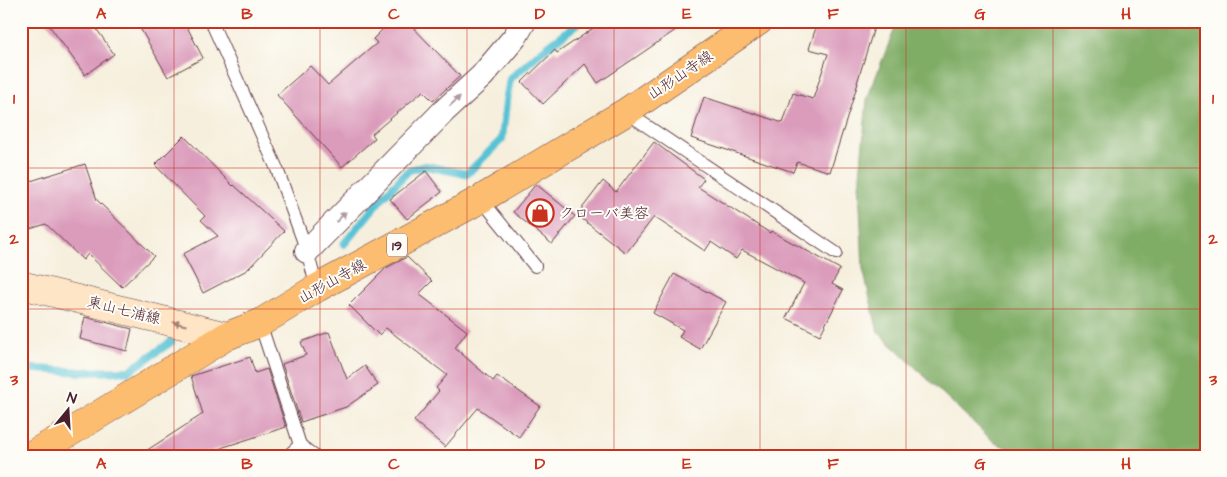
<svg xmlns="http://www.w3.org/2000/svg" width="1227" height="477" viewBox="0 0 1227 477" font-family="'Architects Daughter','Klee One',sans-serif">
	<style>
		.forest { fill: #80ad66; stroke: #656648 }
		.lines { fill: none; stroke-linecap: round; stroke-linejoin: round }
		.stream { stroke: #59c2d5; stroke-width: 8 }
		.building { fill: #db9cbc }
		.lane-casing { stroke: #643e46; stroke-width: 14 }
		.street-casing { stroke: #643e46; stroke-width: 26 }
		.secondary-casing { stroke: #643e46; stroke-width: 29 }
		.primary-casing { stroke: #643e46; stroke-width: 29 }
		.lane { stroke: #fff; stroke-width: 12 }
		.street { stroke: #fff; stroke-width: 24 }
		.secondary { stroke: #fee5c5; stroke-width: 28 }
		.primary { stroke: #fcbd6f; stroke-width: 28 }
		.oneway { fill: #ae9aa0 }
		.oneway2 { fill: #a48278 }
		.grid { fill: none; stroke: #c8321e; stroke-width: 1; stroke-opacity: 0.55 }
		.labels { text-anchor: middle; stroke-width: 4; stroke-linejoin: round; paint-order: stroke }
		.shield { fill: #fdfcf7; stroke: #806168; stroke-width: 1 }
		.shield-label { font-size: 14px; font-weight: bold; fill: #4a1f2b }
		.street-label { font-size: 15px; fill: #4a1f2b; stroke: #fdfcf7 }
		.poi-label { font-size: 15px; fill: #4a1f2b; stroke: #fdfcf7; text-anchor: start }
		.neatline { fill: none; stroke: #c8321e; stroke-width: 2 }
		.grid-label { font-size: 16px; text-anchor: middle; font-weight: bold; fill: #c8321e }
	</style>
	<rect width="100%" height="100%" fill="#fdfcf7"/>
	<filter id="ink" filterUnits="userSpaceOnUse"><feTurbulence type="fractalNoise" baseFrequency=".02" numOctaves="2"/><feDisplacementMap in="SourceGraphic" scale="10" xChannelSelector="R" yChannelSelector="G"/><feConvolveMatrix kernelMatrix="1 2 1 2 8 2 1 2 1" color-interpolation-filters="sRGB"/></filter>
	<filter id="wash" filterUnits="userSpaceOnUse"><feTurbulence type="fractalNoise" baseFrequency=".0096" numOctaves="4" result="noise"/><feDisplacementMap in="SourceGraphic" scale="20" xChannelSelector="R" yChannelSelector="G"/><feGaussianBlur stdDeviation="1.12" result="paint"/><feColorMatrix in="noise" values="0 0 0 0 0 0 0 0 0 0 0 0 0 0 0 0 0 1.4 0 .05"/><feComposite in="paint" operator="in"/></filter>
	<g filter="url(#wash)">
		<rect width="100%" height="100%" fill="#f6efdd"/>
		<polygon class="forest" points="901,21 1206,21 1206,456 1029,456 995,443 878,332 863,269 859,186 867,99 895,28"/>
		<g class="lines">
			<g class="stream">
				<polyline points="344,244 381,199 409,170 426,166 467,174 502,139 506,102 510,79 543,50 581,21"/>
				<polyline points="21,368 81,372 129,371 171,342"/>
			</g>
		</g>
		<g id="blocks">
			<g class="building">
				<polygon points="46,21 91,21 114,54 85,75"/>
				<polygon points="136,21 184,21 203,58 168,77"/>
				<polygon points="391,21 407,21 460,76 433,101 423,91 372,134 375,138 342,167 277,95 310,66 328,85 377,43 373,39"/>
				<polygon points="604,21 689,21 598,83 585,64 543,104 522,82 555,50 557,53"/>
				<polygon points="818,21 876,21 857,83 858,83 830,172 797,162 793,172 691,138 704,97 783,123 793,93 813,99 828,54 809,49"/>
				<polygon points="184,136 233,186 234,185 284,231 247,270 203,293 183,254 218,236 201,220 205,216 155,165"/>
				<polygon points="654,142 704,179 698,187 770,233 771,231 840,269 832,284 843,290 820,335 786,318 804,283 742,250 736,259 711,242 705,251 654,217 626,253 577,215 603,181 616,192"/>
				<polygon points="85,164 97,200 154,256 122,287 88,254 83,260 46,224 21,232 21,184"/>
				<polygon points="426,171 442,192 407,219 390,199"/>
				<polygon points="536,184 575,216 552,244 513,212"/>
				<polygon points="407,257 432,281 419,294 467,331 455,348 493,381 497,376 540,406 519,437 478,408 445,447 414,421 439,391 436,388 447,375 386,328 379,335 349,305 386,268"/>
				<polygon points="674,274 726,302 700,349 679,337 683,330 653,313"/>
				<polygon points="85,317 132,329 127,351 80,339"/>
				<polygon points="329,332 347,379 365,366 378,385 346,407 301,422 282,364 306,355 301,342"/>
				<polygon points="250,357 255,373 267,369 286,427 196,456 138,456 203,414 191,376"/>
			</g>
		</g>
	</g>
	<g filter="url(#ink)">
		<use href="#blocks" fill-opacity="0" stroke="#643e46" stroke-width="1"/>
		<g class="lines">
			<g class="lane-casing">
				<g id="lane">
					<polyline points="211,21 277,169 307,251 317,288"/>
					<polyline points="626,112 836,253"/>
					<polyline points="481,199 535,266"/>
					<polyline points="260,323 300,445 288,456"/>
					<polyline points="300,445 314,456"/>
				</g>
			</g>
			<g class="street-casing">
				<polyline id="street" points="307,251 444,111 482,76 515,37 524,21"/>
			</g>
			<g class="secondary-casing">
				<polyline id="secondary" points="21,285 227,336"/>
			</g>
			<g class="primary-casing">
				<polyline id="primary" points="29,456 59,439 227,336 260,323 317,288 481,199 626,112 759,21"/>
			</g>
			<use href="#lane" class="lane"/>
			<use href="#street" class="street"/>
			<use href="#secondary" class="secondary"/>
			<use href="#primary" class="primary"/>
		</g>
		<defs><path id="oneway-solid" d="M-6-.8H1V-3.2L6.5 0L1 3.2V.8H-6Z" transform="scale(1.25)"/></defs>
		<g class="oneway">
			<use href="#oneway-solid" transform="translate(455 101) rotate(-43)"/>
			<use href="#oneway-solid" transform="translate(341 217) rotate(-46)"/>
		</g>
		<use class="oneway2" href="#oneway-solid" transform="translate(180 324) rotate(-166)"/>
	</g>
	<path class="grid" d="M174,21V456M320,21V456M467,21V456M614,21V456M760,21V456M906,21V456M1053,21V456M21,168H1206M21,309H1206"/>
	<defs>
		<g id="shop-ring" transform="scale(1.4375)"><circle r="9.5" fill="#fdfcf7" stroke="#c8321e" stroke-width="1.5"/><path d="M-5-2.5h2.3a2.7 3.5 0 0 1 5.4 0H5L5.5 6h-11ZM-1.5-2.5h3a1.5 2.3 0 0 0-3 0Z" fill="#c8321e"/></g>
	</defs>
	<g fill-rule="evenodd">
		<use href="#shop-ring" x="540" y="213"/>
	</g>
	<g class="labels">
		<rect class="shield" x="387" y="233.5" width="20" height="23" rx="4"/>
		<g class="shield-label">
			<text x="397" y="250">19</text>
		</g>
		<g class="street-label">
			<text transform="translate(680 75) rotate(-34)" y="5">山形山寺線</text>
			<text transform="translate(332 281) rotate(-29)" y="5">山形山寺線</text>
			<text transform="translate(124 310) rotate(14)" y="5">東山七浦線</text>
		</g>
		<g class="poi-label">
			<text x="559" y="218">クローバ美容</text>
		</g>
	</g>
	<rect width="1227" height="477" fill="none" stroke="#fdfcf7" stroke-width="55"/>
	<g transform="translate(68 410) rotate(18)" stroke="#fdfcf7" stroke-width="4" paint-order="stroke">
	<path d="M0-4L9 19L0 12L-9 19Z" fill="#4a1f2b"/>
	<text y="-8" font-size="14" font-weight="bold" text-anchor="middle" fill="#4a1f2b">N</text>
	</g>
	<rect x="28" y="28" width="1172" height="422" class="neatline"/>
	<g class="grid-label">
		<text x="101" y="19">A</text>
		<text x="247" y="19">B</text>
		<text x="394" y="19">C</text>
		<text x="540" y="19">D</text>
		<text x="687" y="19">E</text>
		<text x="833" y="19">F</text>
		<text x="980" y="19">G</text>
		<text x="1126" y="19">H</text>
		<text x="14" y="104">1</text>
		<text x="1213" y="104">1</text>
		<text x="14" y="244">2</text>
		<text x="1213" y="244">2</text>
		<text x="14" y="385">3</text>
		<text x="1213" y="385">3</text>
		<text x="101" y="469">A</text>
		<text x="247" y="469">B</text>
		<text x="394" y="469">C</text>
		<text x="540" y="469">D</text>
		<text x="687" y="469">E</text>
		<text x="833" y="469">F</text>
		<text x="980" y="469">G</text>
		<text x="1126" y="469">H</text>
	</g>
</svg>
